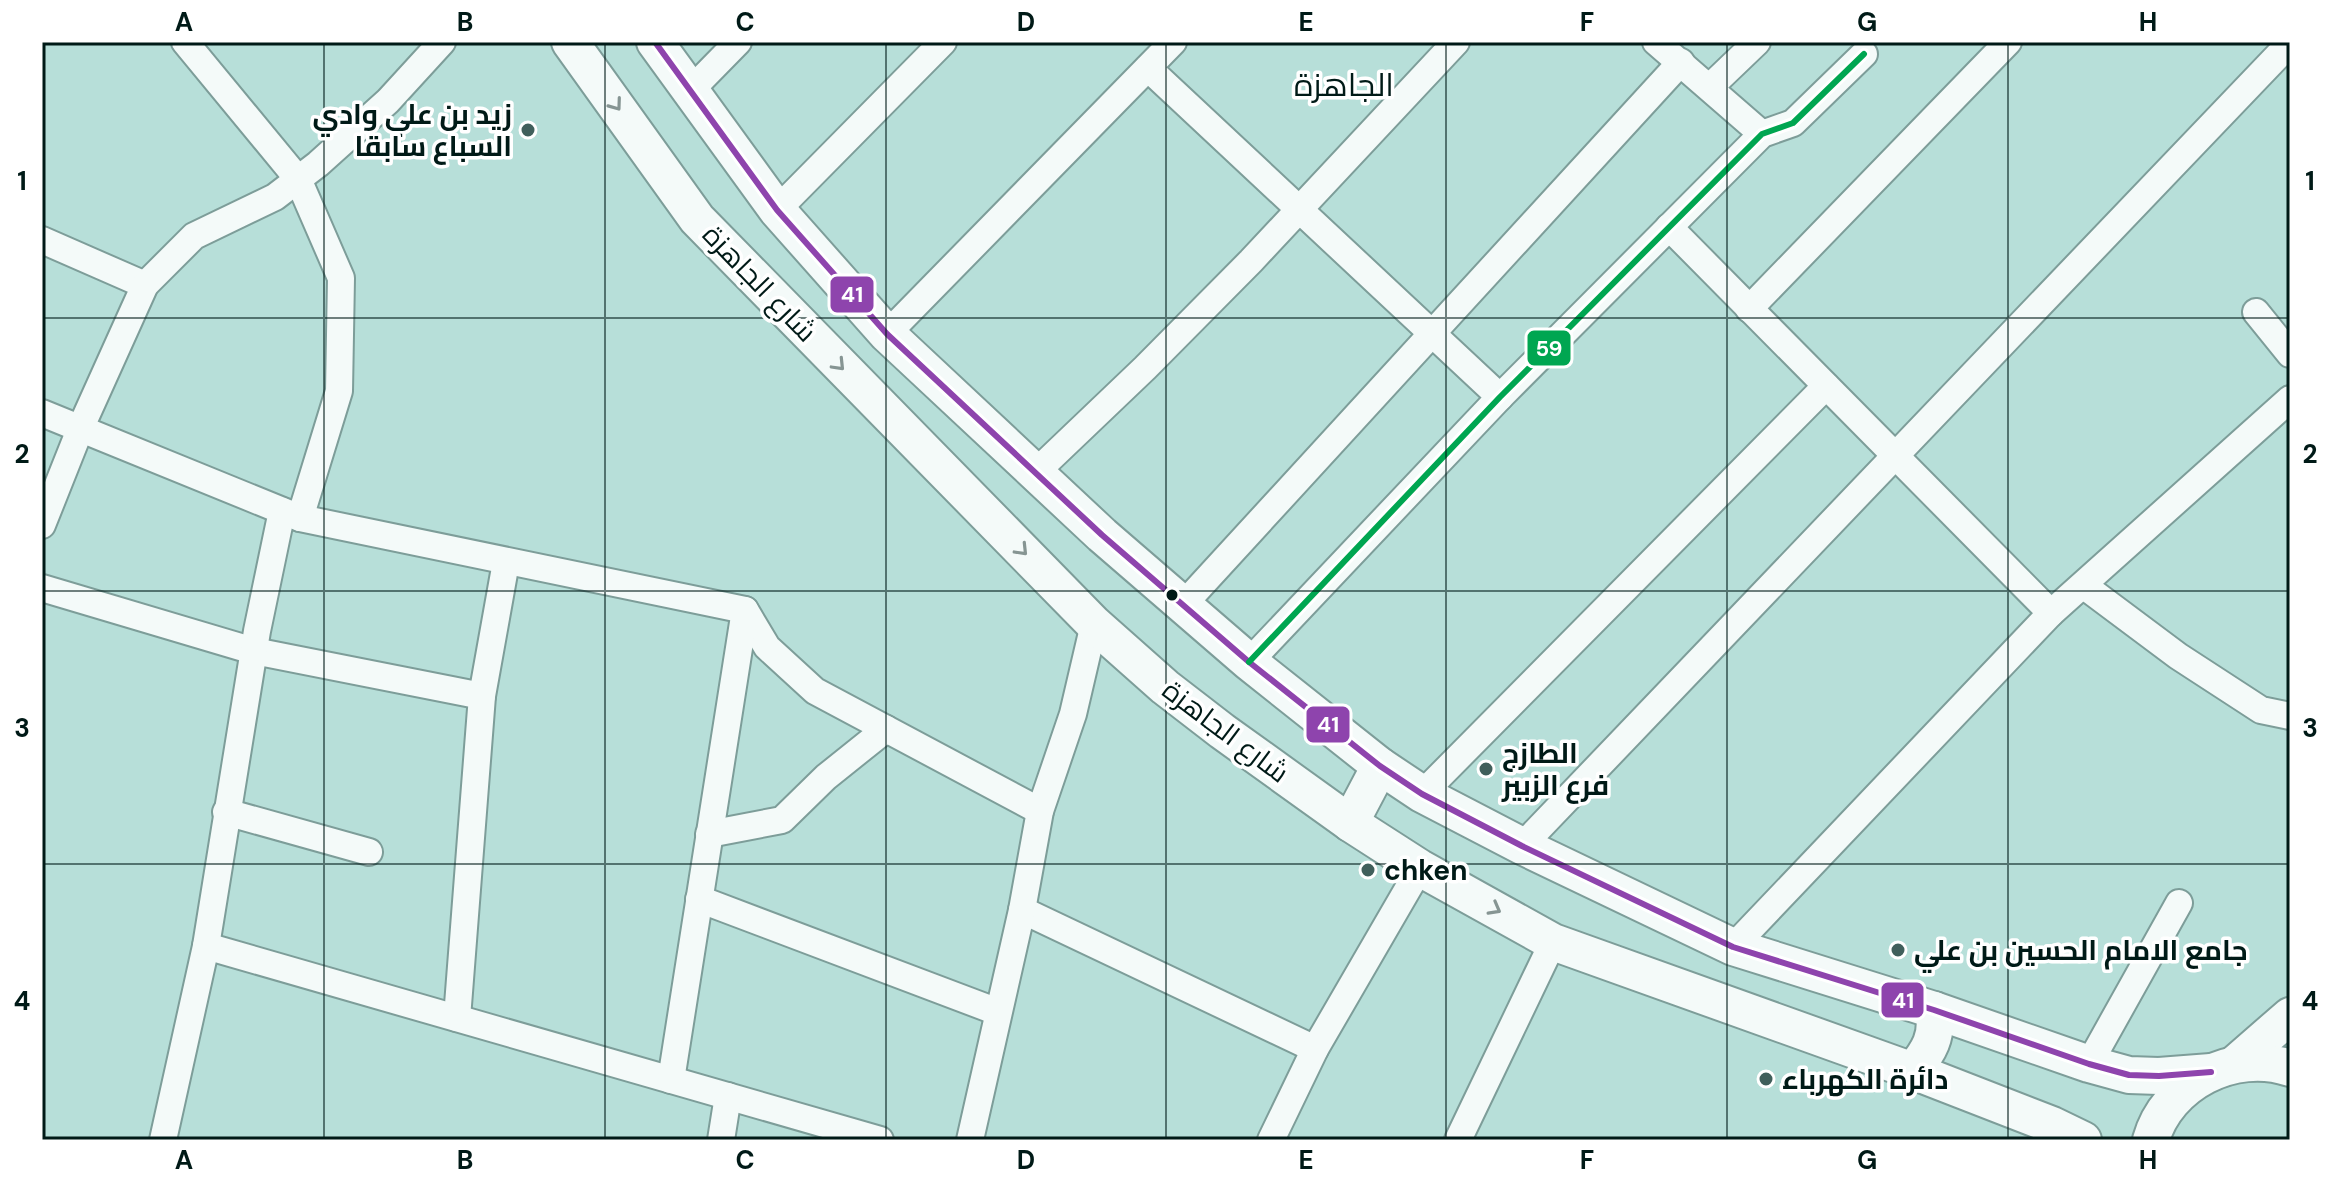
<svg xmlns="http://www.w3.org/2000/svg" width="2332" height="1182" viewBox="0 0 2332 1182" font-family="'DM Sans',Cairo,sans-serif">
	<style>
		.lines { fill: none; stroke-linecap: round; stroke-linejoin: round }
		.street-casing { stroke: #7d9d99; stroke-width: 30 }
		.secondary-casing { stroke: #7d9d99; stroke-width: 40 }
		.street { stroke: #f4faf9; stroke-width: 26 }
		.secondary { stroke: #f4faf9; stroke-width: 36 }
		.bus-1-casing { stroke: #fff; stroke-width: 12 }
		.bus-2-casing { stroke: #fff; stroke-width: 12 }
		.bus-1 { stroke: #8e44ad; stroke-width: 6 }
		.bus-2 { stroke: #00a651; stroke-width: 6 }
		.oneway { stroke: #869593 }
		.grid { fill: none; stroke: #001a17; stroke-width: 2; stroke-opacity: 0.55 }
		.poi-dot { fill: #405f5b; stroke: #fff; stroke-width: 3 }
		.bus-dot { fill: #001a17; stroke: #fff; stroke-width: 3 }
		.labels { text-anchor: middle; stroke-width: 7; stroke-linejoin: round; paint-order: stroke }
		.poi-label { font-size: 28px; font-weight: bold; fill: #001a17; stroke: #fff; text-anchor: start }
		.street-label { font-size: 28px; fill: #001a17; stroke: #fff }
		.quarter-label { font-size: 32px; fill: #001a17; stroke: #fff }
		.line-badge { stroke: #fff; stroke-width: 3 }
		.badge-label { font-size: 22px; text-anchor: middle; font-weight: bold; fill: #fff }
		.neatline { fill: none; stroke: #001a17; stroke-width: 3 }
		.grid-label { font-size: 26px; text-anchor: middle; font-weight: bold; fill: #001a17 }
	</style>
	<rect width="100%" height="100%" fill="#b7dfd9"/>
	<g class="lines">
		<g class="street-casing">
			<g id="street">
				<polyline points="185,42 298,179 341,278 339,391 300,518"/>
				<polyline points="1656,42 1762,134"/>
				<polyline points="1148,68 1500,397"/>
				<polyline points="1710,87 1757,42"/>
				<polyline points="689,92 738,42"/>
				<polyline points="777,210 943,42"/>
				<polyline points="1669,227 2051,613"/>
				<polyline points="42,240 145,285"/>
				<polyline points="1749,309 2008,42"/>
				<polyline points="2256,312 2290,354"/>
				<polyline points="887,334 1173,42"/>
				<polyline points="42,413 300,518 745,610 767,647 815,691 1040,811"/>
				<polyline points="1036,472 1145,368 1251,261 1456,42"/>
				<polyline points="42,525 81,427 145,285 194,236 275,197 318,164 388,101 442,42"/>
				<polyline points="2083,585 2178,656 2261,710 2290,716"/>
				<polyline points="42,588 254,651 482,696"/>
				<polyline points="1183,605 1681,62"/>
				<polyline points="1249,662 1500,397 1762,134 1793,123 1864,54"/>
				<polyline points="1422,794 1826,386"/>
				<polyline points="226,812 369,852"/>
				<polyline points="709,834 782,820 826,777 886,729"/>
				<polyline points="1522,846 2290,43"/>
				<polyline points="699,899 998,1012"/>
				<polyline points="1022,910 1315,1049"/>
				<polyline points="206,946 880,1140"/>
				<polyline points="1733,947 2051,613 2290,399"/>
				<polyline points="457,1018 482,696 506,562"/>
				<polyline points="2089,1064 2179,903"/>
				<polyline points="671,1080 745,610"/>
				<polyline points="163,1140 206,946 257,631 282,511"/>
				<polyline points="721,1140 728,1096"/>
				<polyline points="970,1140 1022,910 1040,811 1073,714 1094,624"/>
				<polyline points="1271,1140 1315,1049 1420,868"/>
				<polyline points="1458,1140 1553,942"/>
			</g>
		</g>
		<g class="secondary-casing">
			<g id="secondary">
				<polyline points="570,42 697,219 1094,624 1165,687 1222,731 1350,823 1420,868 1553,942 1913,1071 2052,1125 2083,1140"/>
				<polyline points="655,42 777,210 887,334 1102,535 1249,662 1380,766 1422,794 1522,846 1733,947 1934,1010 2089,1064 2129,1075 2159,1076 2211,1072"/>
				<polyline points="1350,823 1380,766"/>
				<polyline points="2236,1063 2290,1016"/>
				<path d="M1913,1071C1929,1051 1938,1037 1934,1010"/>
				<path d="M2151,1140C2167,1083 2234,1049 2290,1068"/>
			</g>
		</g>
		<use href="#street" class="street"/>
		<use href="#secondary" class="secondary"/>
		<g class="bus-1-casing">
			<polyline id="bus-1" points="655,42 777,210 887,334 1102,535 1249,662 1380,766 1422,794 1522,846 1733,947 1934,1010 2089,1064 2129,1075 2159,1076 2211,1072"/>
		</g>
		<g class="bus-2-casing">
			<polyline id="bus-2" points="1249,662 1500,397 1762,134 1793,123 1864,54"/>
		</g>
		<use href="#bus-1" class="bus-1"/>
		<use href="#bus-2" class="bus-2"/>
	</g>
	<defs><path id="oneway-chevron" d="M-2-3.5L2.5 0L-2 3.5" fill="none" stroke-width="1.6" stroke-linecap="round" stroke-linejoin="round" transform="scale(2)"/></defs>
	<g class="oneway">
		<use href="#oneway-chevron" transform="translate(616 105) rotate(54)"/>
		<use href="#oneway-chevron" transform="translate(839 365) rotate(46)"/>
		<use href="#oneway-chevron" transform="translate(1022 550) rotate(46)"/>
		<use href="#oneway-chevron" transform="translate(1495 909) rotate(29)"/>
	</g>
	<path class="grid" d="M324,42V1140M605,42V1140M886,42V1140M1166,42V1140M1446,42V1140M1727,42V1140M2008,42V1140M42,318H2290M42,591H2290M42,864H2290"/>
	<g class="poi-dot">
		<circle cx="528" cy="130" r="8"/>
		<circle cx="1486" cy="769" r="8"/>
		<circle cx="1368" cy="870" r="8"/>
		<circle cx="1898" cy="950" r="8"/>
		<circle cx="1766" cy="1079" r="8"/>
	</g>
	<circle class="bus-dot" cx="1172" cy="595" r="7"/>
	<g class="labels">
		<g class="poi-label">
			<text x="512" y="124" text-anchor="end">زيد بن علي وادي<tspan x="512" dy="32">السباع سابقا</tspan></text>
			<text x="1502" y="763">الطازج<tspan x="1502" dy="32">فرع الزبير</tspan></text>
			<text x="1384" y="880">chken</text>
			<text x="1914" y="960">جامع الامام الحسين بن علي</text>
			<text x="1782" y="1089">دائرة الكهرباء</text>
		</g>
		<g class="street-label">
			<text transform="translate(760 283) rotate(46)" y="10">شارع الجاهزة</text>
			<text transform="translate(1226 731) rotate(37)" y="10">شارع الجاهزة</text>
		</g>
		<g class="quarter-label">
			<text x="1344" y="96">الجاهزة</text>
		</g>
	</g>
	<g class="line-badge">
		<rect x="829" y="275" width="46" height="39" rx="8" fill="#8e44ad"/>
		<rect x="1526" y="329" width="46" height="38" rx="8" fill="#00a651"/>
		<rect x="1305" y="705" width="46" height="39" rx="8" fill="#8e44ad"/>
		<rect x="1880" y="981" width="45" height="38" rx="8" fill="#8e44ad"/>
	</g>
	<g class="badge-label">
		<text x="852" y="302">41</text>
		<text x="1549" y="356">59</text>
		<text x="1328" y="732">41</text>
		<text x="1903" y="1008">41</text>
	</g>
	<rect width="2332" height="1182" fill="none" stroke="#ffffff" stroke-width="88"/>
	<rect x="44" y="44" width="2244" height="1094" class="neatline"/>
	<g class="grid-label">
		<text x="184" y="31">A</text>
		<text x="465" y="31">B</text>
		<text x="745" y="31">C</text>
		<text x="1026" y="31">D</text>
		<text x="1306" y="31">E</text>
		<text x="1587" y="31">F</text>
		<text x="1867" y="31">G</text>
		<text x="2148" y="31">H</text>
		<text x="22" y="190">1</text>
		<text x="2310" y="190">1</text>
		<text x="22" y="463">2</text>
		<text x="2310" y="463">2</text>
		<text x="22" y="737">3</text>
		<text x="2310" y="737">3</text>
		<text x="22" y="1010">4</text>
		<text x="2310" y="1010">4</text>
		<text x="184" y="1169">A</text>
		<text x="465" y="1169">B</text>
		<text x="745" y="1169">C</text>
		<text x="1026" y="1169">D</text>
		<text x="1306" y="1169">E</text>
		<text x="1587" y="1169">F</text>
		<text x="1867" y="1169">G</text>
		<text x="2148" y="1169">H</text>
	</g>
</svg>
